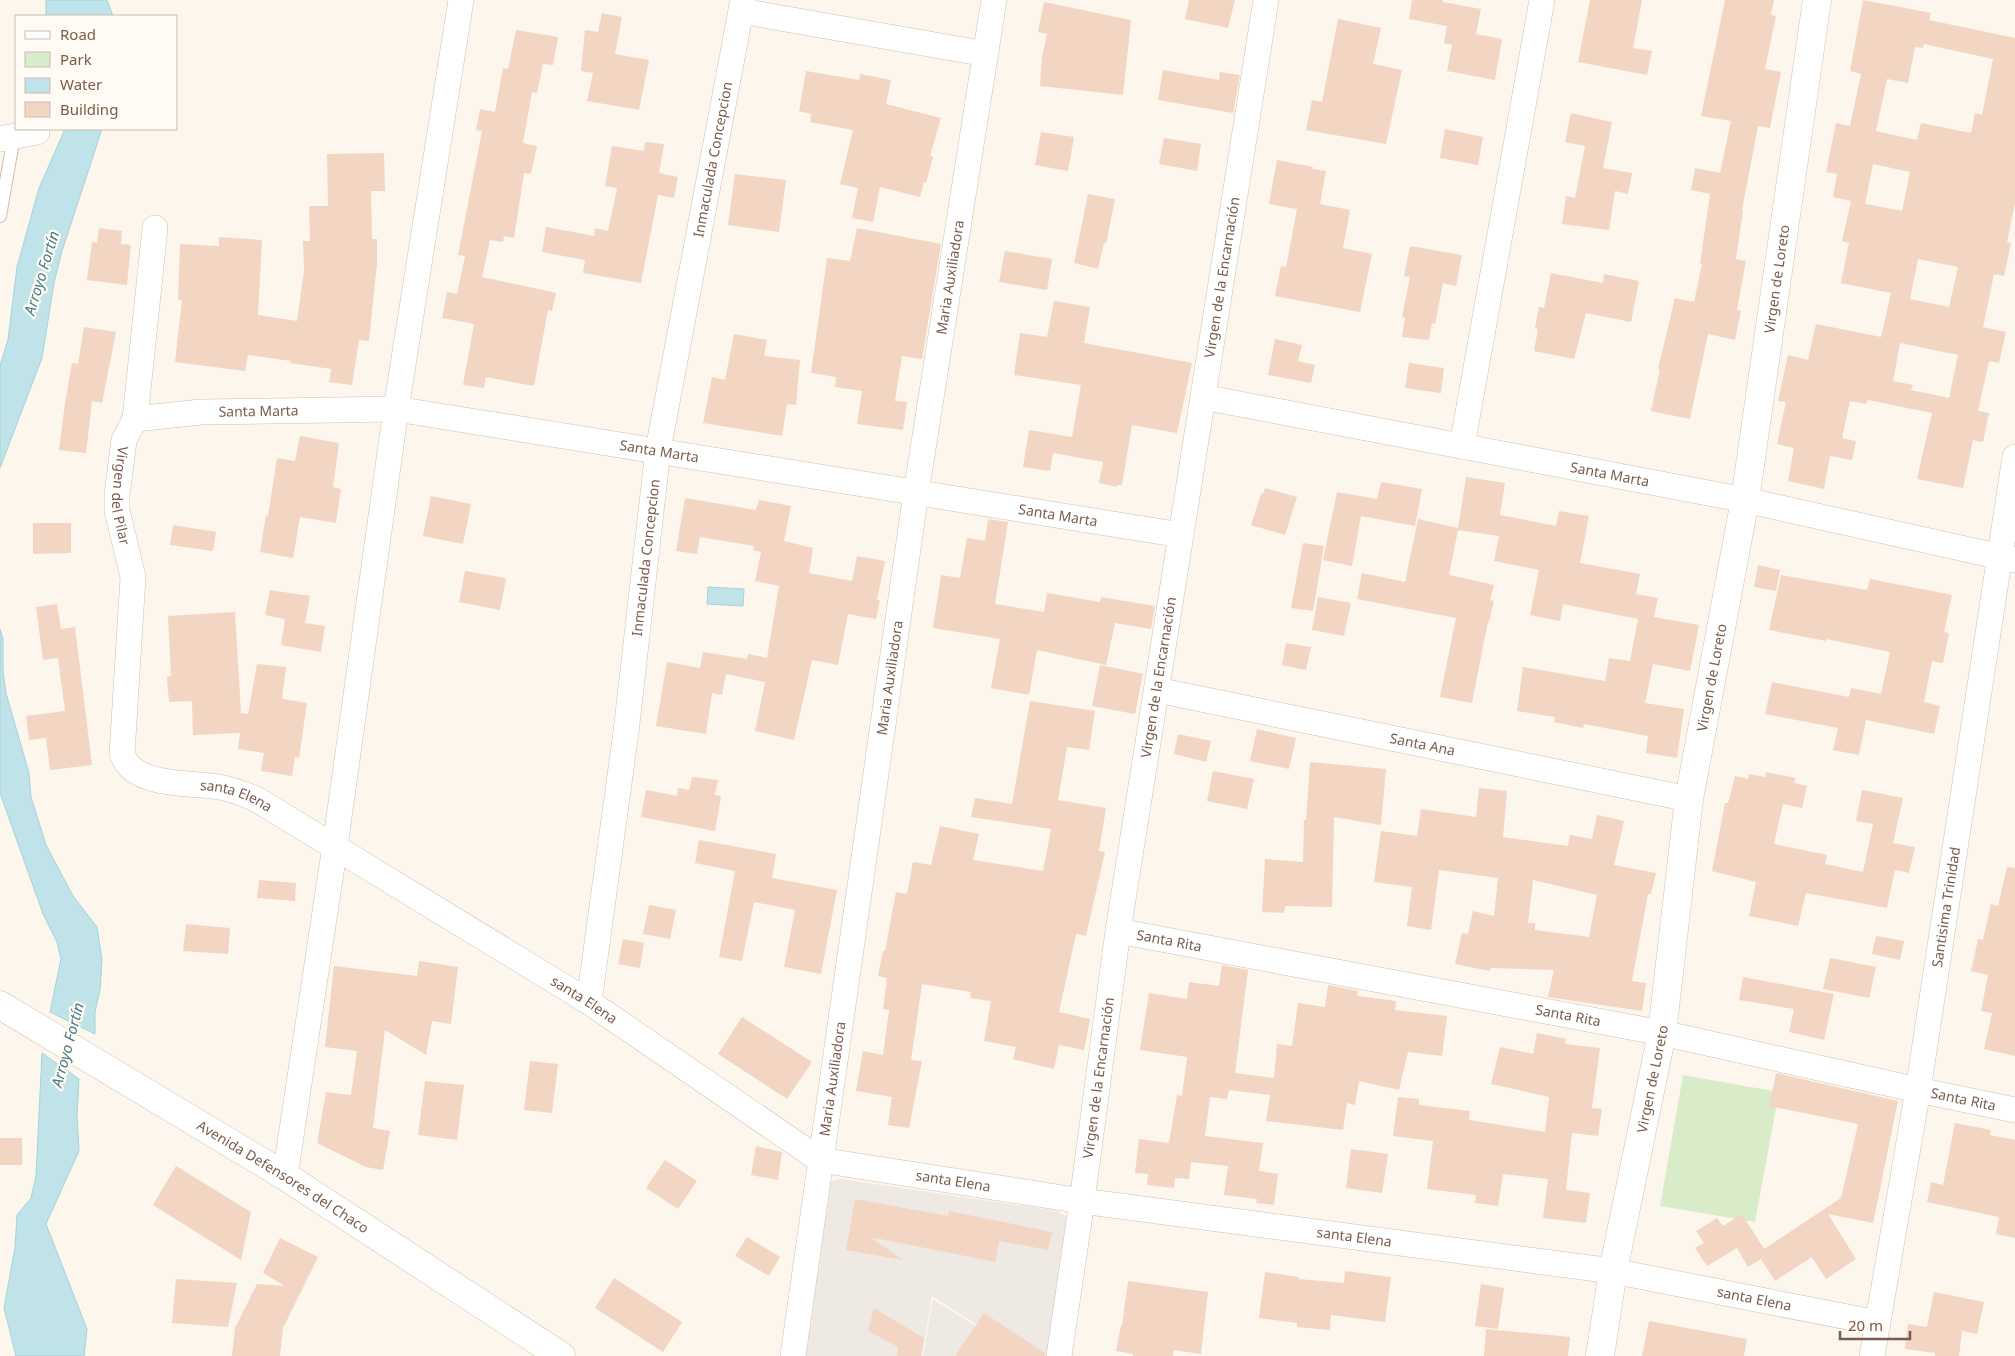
<svg xmlns="http://www.w3.org/2000/svg" width="2015" height="1356" viewBox="0 0 2015 1356" font-family="'Noto Sans',sans-serif">
	<style>
		.industrial { fill: #efe9e4 }
		.green { fill: #d8ecc9 }
		.water { fill: #bfe3e8; stroke: #a5d3da }
		.lines { fill: none; stroke-linecap: round; stroke-linejoin: round }
		.stream { stroke: #a5d3da; stroke-width: 7 }
		.building { fill: #f3d5c3; fill-rule: evenodd }
		.lane-casing { stroke: #d1beb0; stroke-width: 14 }
		.street-casing { stroke: #d1beb0; stroke-width: 26 }
		.secondary-casing { stroke: #d6c0b0; stroke-width: 29 }
		.lane { stroke: #fff; stroke-width: 12 }
		.street { stroke: #fff; stroke-width: 25 }
		.secondary { stroke: #fff; stroke-width: 28 }
		.labels { text-anchor: middle; stroke-width: 4.5; stroke-linejoin: round; paint-order: stroke }
		.street-label { font-size: 14px; fill: #7a5c4d; stroke: #fffaf3 }
		.water-label { font-size: 15px; font-style: italic; fill: #437c86; stroke: #fffaf3 }
	</style>
	<rect width="100%" height="100%" fill="#fdf6ec"/>
	<g class="industrial">
		<polygon points="840,1179 1058,1211 1067,1217 1054,1356 1025,1356 932,1296 922,1356 806,1356 828,1183"/>
		<polygon points="933,1299 1022,1356 923,1356"/>
	</g>
	<polygon class="green" points="1683,1075 1779,1092 1755,1222 1660,1206"/>
	<g class="water">
		<polygon points="46,0 107,0 113,16 46,16"/>
		<polygon points="65,129 102,129 62,251 54,283 42,358 0,468 0,365 8,340 17,267 39,188"/>
		<polygon points="708,587 744,589 743,606 707,604"/>
		<polygon points="0,629 3,639 3,671 6,693 29,773 31,797 46,845 73,896 97,927 102,960 100,990 95,1012 95,1034 50,1012 61,959 57,942 43,914 0,793"/>
		<polygon points="42,1053 79,1079 77,1115 79,1151 46,1224 87,1329 84,1356 16,1356 4,1308 15,1247 17,1215 31,1198 36,1176"/>
	</g>
	<g class="lines">
		<g class="stream">
			<polyline points="69,1040 76,1014"/>
			<polyline points="59,1074 66,1050"/>
		</g>
	</g>
	<g class="building">
		<polygon points="1189,0 1235,0 1228,28 1185,19"/>
		<polygon points="1412,0 1443,0 1443,2 1481,9 1476,34 1502,39 1495,80 1447,71 1452,45 1444,43 1447,26 1409,19"/>
		<polygon points="1590,0 1642,0 1633,48 1652,51 1647,75 1578,62"/>
		<polygon points="1725,0 1774,0 1771,15 1776,16 1765,69 1781,72 1770,128 1758,126 1742,210 1743,210 1736,259 1746,261 1737,310 1741,311 1735,340 1708,334 1690,419 1651,411 1660,369 1658,369 1675,298 1694,302 1702,264 1700,264 1710,194 1691,190 1695,168 1720,173 1731,121 1701,116"/>
		<path d="M1863,0L1931,13L1929,20L2015,38V203L2007,242L2011,243L2004,276L1994,274L1983,327L2006,332L1999,363L1989,361L1978,411L1989,413L1983,442L1973,440L1963,488L1917,479L1932,413L1868,400L1866,404L1850,401L1842,438L1856,441L1852,460L1830,456L1824,489L1788,481L1794,448L1777,444L1786,402L1778,401L1788,355L1808,360L1816,324L1881,337L1891,293L1841,283L1849,243L1842,241L1851,201L1902,211L1910,172L1873,164L1865,204L1833,197L1837,174L1826,172L1836,123L1850,126L1861,74L1850,71ZM1924,44L1993,59L1982,115L1975,113L1971,133L1921,123L1917,140L1876,131L1887,79L1908,83L1915,47L1923,48ZM1918,259L1958,267L1949,307L1910,299ZM1900,343L1958,355L1949,398L1911,390L1913,385L1893,381Z"/>
		<polygon points="1044,2 1131,20 1123,95 1040,86 1042,57 1047,34 1038,32"/>
		<polygon points="602,13 622,17 615,54 649,60 639,110 587,101 593,73 581,71 585,30 598,32"/>
		<polygon points="1338,19 1381,28 1373,64 1402,70 1386,144 1306,130 1312,100 1322,102"/>
		<polygon points="516,30 558,37 553,65 543,64 537,93 532,92 523,143 537,146 531,174 524,173 514,238 504,236 503,242 490,240 482,277 556,293 552,311 548,310 534,386 486,377 484,388 463,385 474,324 442,318 447,292 457,294 465,256 458,255 482,131 476,130 480,109 495,112 503,68 508,69"/>
		<polygon points="1163,70 1219,80 1220,72 1240,75 1233,113 1158,100"/>
		<polygon points="806,71 859,80 860,74 891,80 886,104 941,118 930,156 933,157 926,183 924,182 920,197 880,187 873,222 852,218 858,188 840,184 853,130 810,122 811,114 799,111"/>
		<polygon points="1571,113 1612,122 1603,168 1632,173 1628,194 1615,191 1609,230 1562,224 1566,196 1575,198 1585,146 1565,142"/>
		<polygon points="1445,129 1483,137 1478,165 1440,158"/>
		<polygon points="1041,132 1074,137 1068,171 1035,165"/>
		<polygon points="1164,138 1201,144 1197,171 1159,164"/>
		<polygon points="645,142 664,144 659,173 678,177 674,198 658,195 641,283 583,273 585,260 542,252 546,227 594,236 595,228 608,231 617,188 605,186 612,146 644,151"/>
		<polygon points="384,153 385,191 371,191 372,239 377,239 377,263 369,341 359,340 352,385 329,382 331,369 290,363 291,361 248,355 245,371 175,362 182,300 178,300 180,244 219,246 219,237 262,240 258,315 297,321 304,271 303,241 310,241 309,206 328,206 327,154"/>
		<polygon points="1277,160 1313,167 1313,169 1326,171 1320,204 1350,210 1343,248 1372,254 1360,312 1275,296 1281,266 1286,267 1297,209 1269,204"/>
		<polygon points="735,174 786,180 779,232 728,225"/>
		<polygon points="1088,194 1115,199 1106,244 1104,243 1098,269 1074,263"/>
		<polygon points="99,228 122,231 121,244 131,245 127,285 87,280 92,242 97,243"/>
		<polygon points="857,228 941,244 922,359 902,356 895,401 907,402 903,430 857,424 862,391 835,387 836,377 811,373 827,258 850,261"/>
		<polygon points="1410,246 1462,255 1456,286 1443,283 1435,324 1432,323 1429,340 1402,337 1405,318 1402,317 1410,277 1404,276"/>
		<polygon points="1005,251 1052,259 1047,290 999,282"/>
		<polygon points="1551,273 1603,283 1604,274 1639,281 1631,322 1586,313 1574,359 1534,351 1538,329 1535,328 1539,307 1544,308"/>
		<polygon points="1054,301 1090,307 1084,343 1192,363 1177,433 1132,425 1122,485 1117,485 1117,487 1099,483 1103,462 1053,453 1050,471 1023,467 1029,430 1072,437 1081,385 1014,375 1020,333 1047,337"/>
		<polygon points="84,327 116,332 102,403 92,401 86,453 59,450 65,403 72,363 78,364"/>
		<polygon points="734,334 767,340 764,356 800,360 796,405 787,404 782,436 703,423 712,377 725,380"/>
		<polygon points="1275,339 1302,345 1298,361 1315,365 1311,383 1268,375"/>
		<polygon points="1409,363 1444,368 1441,393 1405,388"/>
		<polygon points="300,436 339,443 333,487 341,489 336,523 300,517 293,558 260,552 266,515 268,516 277,458 295,461"/>
		<polygon points="1466,477 1505,483 1500,515 1556,526 1559,511 1589,516 1580,563 1640,574 1636,594 1658,598 1654,617 1699,625 1690,671 1653,664 1645,703 1684,709 1677,758 1646,753 1648,736 1584,724 1583,728 1554,722 1555,717 1517,711 1523,667 1605,681 1609,658 1630,661 1638,619 1563,604 1560,621 1530,615 1539,570 1494,561 1499,536 1458,530 1449,575 1494,585 1490,600 1494,601 1489,622 1488,621 1472,703 1440,697 1456,618 1357,599 1362,573 1405,582 1418,519 1458,528"/>
		<polygon points="1381,482 1422,489 1415,526 1361,516 1352,566 1323,560 1337,492 1377,499"/>
		<polygon points="1265,488 1297,497 1285,535 1251,525 1261,494 1263,494"/>
		<polygon points="431,496 471,504 463,544 423,536"/>
		<polygon points="685,498 756,510 759,500 791,506 784,541 813,548 809,573 852,581 857,556 885,561 877,600 880,600 876,619 848,614 838,665 812,660 794,740 755,731 765,682 726,674 722,695 712,693 706,734 656,726 667,662 700,668 703,652 747,659 748,654 767,658 779,586 755,581 761,552 753,550 754,546 700,537 697,554 676,551"/>
		<polygon points="988,519 1008,522 995,604 1044,612 1047,593 1100,602 1101,597 1155,606 1151,629 1115,623 1106,665 1037,650 1029,695 991,688 1000,639 933,628 941,575 960,578 967,538 985,541"/>
		<polygon points="33,523 71,523 71,553 33,554"/>
		<polygon points="173,525 216,532 213,551 170,545"/>
		<polygon points="1303,543 1324,546 1313,611 1291,608"/>
		<polygon points="1758,565 1780,570 1776,591 1754,587"/>
		<polygon points="465,571 506,578 500,610 459,602"/>
		<polygon points="1781,575 1867,590 1870,579 1952,595 1944,632 1949,633 1943,663 1932,661 1924,702 1940,706 1934,734 1866,720 1859,755 1833,750 1838,728 1765,714 1772,682 1849,697 1851,688 1881,694 1890,652 1826,639 1826,641 1769,630"/>
		<polygon points="270,590 310,596 305,623 325,626 321,652 281,645 285,619 265,615"/>
		<polygon points="1318,597 1351,603 1344,636 1312,630"/>
		<polygon points="57,604 61,629 75,627 92,765 50,770 46,738 29,740 26,716 65,711 58,658 43,660 36,607"/>
		<polygon points="235,612 241,713 248,714 257,664 286,667 282,699 307,703 299,758 295,757 292,776 261,771 264,753 238,749 240,733 193,735 192,701 169,702 167,677 171,676 168,616"/>
		<polygon points="1286,643 1311,647 1306,670 1282,665"/>
		<polygon points="1100,665 1143,674 1135,714 1092,706"/>
		<polygon points="1030,701 1095,711 1089,750 1067,747 1058,800 1106,808 1099,851 1105,852 1086,936 1076,934 1059,1012 1090,1019 1084,1050 1059,1045 1054,1069 1013,1059 1016,1047 984,1041 991,1001 970,998 971,992 922,984 911,1060 922,1061 909,1128 888,1125 892,1097 856,1091 863,1051 883,1055 889,1010 883,1009 887,978 878,976 883,951 885,951 896,892 907,894 913,862 931,865 940,826 979,834 973,860 1043,871 1051,829 971,817 975,798 1012,804"/>
		<polygon points="1257,729 1296,738 1289,769 1250,761"/>
		<polygon points="1178,734 1211,741 1206,762 1174,754"/>
		<polygon points="1310,762 1386,769 1381,825 1334,817 1332,907 1285,906 1284,913 1262,912 1265,859 1303,862 1304,820 1306,820"/>
		<polygon points="1213,771 1254,779 1247,809 1207,801"/>
		<polygon points="1766,772 1796,778 1794,783 1807,786 1802,808 1783,804 1774,844 1827,855 1825,864 1863,872 1873,824 1856,821 1862,790 1903,798 1893,843 1915,847 1909,873 1895,870 1887,908 1806,893 1798,926 1749,916 1756,882 1712,871 1725,803 1728,803 1735,776 1748,779 1749,774 1765,777"/>
		<polygon points="692,777 718,780 715,795 721,796 715,831 641,817 646,790 677,796 678,788 689,790"/>
		<path d="M1479,788L1507,791L1503,837L1568,846L1570,835L1592,839L1597,815L1624,821L1614,865L1656,873L1651,894H1648L1632,981L1646,983L1642,1011L1548,997L1554,970L1491,968L1490,971L1455,964L1462,933L1468,934L1473,911L1494,916L1498,878L1439,870L1431,930L1407,926L1412,887L1374,882L1381,831L1417,836L1421,809L1476,817ZM1533,880L1597,895L1589,937L1535,930V923H1528Z"/>
		<polygon points="699,840 776,854 772,878 837,890 821,974 784,967 795,910 754,902 742,961 719,957 735,871 695,863"/>
		<polygon points="2007,867 2015,868 2015,1056 1984,1049 1992,1013 1981,1011 1988,975 1971,971 1978,939 1983,940 1991,904 1998,906"/>
		<polygon points="259,880 296,883 295,901 257,898"/>
		<polygon points="649,905 676,910 670,939 643,934"/>
		<polygon points="186,924 230,928 228,954 183,951"/>
		<polygon points="1876,936 1904,941 1900,960 1872,954"/>
		<polygon points="623,939 644,943 640,968 618,964"/>
		<polygon points="1830,958 1876,967 1869,998 1823,989"/>
		<polygon points="419,961 458,967 451,1024 432,1021 426,1055 385,1030 373,1128 390,1131 383,1170 366,1167 317,1143 326,1092 351,1095 357,1051 325,1047 334,966 417,976"/>
		<polygon points="1222,965 1248,970 1235,1073 1274,1078 1277,1044 1292,1046 1298,1003 1325,1007 1328,985 1358,991 1357,996 1396,1001 1395,1010 1447,1016 1442,1056 1408,1052 1399,1090 1359,1081 1355,1105 1347,1103 1343,1130 1266,1121 1270,1095 1229,1090 1227,1099 1210,1097 1205,1136 1263,1143 1259,1171 1278,1174 1274,1205 1256,1203 1257,1199 1224,1195 1228,1166 1191,1162 1189,1179 1175,1178 1174,1188 1147,1185 1148,1174 1135,1173 1139,1139 1169,1143 1177,1095 1182,1096 1187,1057 1140,1050 1149,993 1187,999 1189,982 1219,986"/>
		<polygon points="1743,977 1834,994 1824,1040 1789,1032 1794,1009 1739,1000"/>
		<polygon points="742,1017 812,1062 787,1099 718,1054"/>
		<polygon points="1537,1033 1566,1039 1565,1044 1600,1048 1592,1108 1602,1109 1598,1136 1572,1133 1566,1190 1590,1193 1586,1223 1543,1218 1548,1179 1503,1174 1498,1206 1475,1203 1476,1195 1427,1189 1433,1141 1393,1136 1398,1097 1419,1099 1419,1105 1470,1111 1469,1120 1545,1132 1549,1097 1491,1084 1500,1047 1533,1054"/>
		<polygon points="530,1061 558,1064 552,1113 524,1110"/>
		<polygon points="1776,1073 1898,1101 1873,1223 1828,1214 1856,1259 1826,1279 1812,1257 1775,1281 1761,1259 1748,1267 1737,1248 1707,1266 1695,1248 1704,1243 1696,1231 1717,1218 1723,1226 1742,1214 1764,1249 1841,1198 1858,1124 1769,1106"/>
		<polygon points="425,1081 464,1085 457,1140 418,1135"/>
		<polygon points="1955,1123 1991,1130 1990,1135 2015,1140 2015,1238 1996,1234 1999,1217 1927,1202 1931,1182 1943,1185"/>
		<rect x="0" y="1138" width="22" height="27"/>
		<polygon points="756,1146 782,1152 778,1180 751,1175"/>
		<polygon points="1351,1149 1388,1154 1382,1193 1346,1188"/>
		<polygon points="665,1160 697,1181 678,1209 646,1188"/>
		<polygon points="176,1166 251,1212 241,1260 153,1205"/>
		<polygon points="855,1199 948,1216 949,1211 1052,1232 1048,1250 999,1241 995,1262 870,1237 903,1260 846,1250"/>
		<polygon points="747,1237 780,1257 769,1276 735,1256"/>
		<polygon points="280,1238 318,1257 283,1328 280,1356 232,1356 235,1328 257,1284 285,1286 263,1273"/>
		<polygon points="1345,1271 1391,1277 1385,1322 1331,1315 1330,1330 1297,1327 1297,1323 1259,1318 1265,1272 1299,1277 1299,1279 1344,1283"/>
		<polygon points="614,1278 682,1322 663,1352 595,1308"/>
		<polygon points="176,1279 237,1283 228,1327 172,1323"/>
		<polygon points="1128,1281 1208,1292 1201,1354 1174,1350 1173,1356 1133,1356 1133,1354 1116,1351 1121,1325 1122,1326"/>
		<polygon points="1481,1284 1504,1288 1498,1329 1475,1326"/>
		<polygon points="1934,1292 1984,1302 1977,1334 1962,1331 1959,1356 1935,1356 1935,1353 1905,1349 1908,1324 1927,1327"/>
		<polygon points="874,1308 924,1338 921,1356 897,1356 898,1347 868,1331"/>
		<polygon points="984,1313 1045,1353 1045,1356 955,1356"/>
		<polygon points="1649,1321 1747,1339 1744,1356 1642,1356"/>
		<polygon points="1486,1329 1570,1337 1568,1356 1484,1356"/>
	</g>
	<g class="lines">
		<g class="lane-casing">
			<polyline id="lane" points="0,216 14,136"/>
		</g>
		<g class="street-casing">
			<g id="street">
				<polyline points="741,11 986,54"/>
				<polyline points="0,139 37,132"/>
				<path id="s1" d="M155,228L135,419L124,440L117,495V510L133,577L122,754C124,758 127,764 130,767C151,786 193,783 219,787C232,789 244,794 256,799L589,1002L820,1160L1082,1201L1613,1271L1878,1323"/>
				<path id="s2" d="M1203,397L1745,500L2015,560"/>
				<path id="s3" d="M135,419L201,412L396,409L1181,535"/>
				<polyline points="1462,446 1542,0"/>
				<path id="s4" d="M1157,690L1689,799"/>
				<path id="s5" d="M1118,931L1662,1033L1918,1090L2015,1110"/>
				<path id="s6" d="M589,1002L626,732L658,450L743,0"/>
				<polyline points="285,1176 335,846 396,409 461,0"/>
				<path id="s7" d="M793,1356L916,493L994,0"/>
				<path id="s8" d="M1059,1356L1082,1201L1118,931L1266,0"/>
				<path id="s9" d="M1872,1356L1918,1090L2015,457"/>
			</g>
		</g>
		<g class="secondary-casing">
			<g id="secondary">
				<path id="s10" d="M0,1005L285,1176L561,1356"/>
				<path id="s11" d="M1600,1356L1613,1271L1662,1033L1689,799L1745,500L1817,0"/>
			</g>
		</g>
		<use href="#lane" class="lane"/>
		<use href="#street" class="street"/>
		<use href="#secondary" class="secondary"/>
	</g>
	<g class="labels">
		<g class="street-label">
			<text dy="5" stroke="none"><textPath href="#s6" startOffset="852">Inmaculada Concepcion</textPath></text>
			<text dy="5" stroke="none"><textPath href="#s7" startOffset="1090">Maria Auxiliadora</textPath></text>
			<text dy="5" stroke="none"><textPath href="#s8" startOffset="1091">Virgen de la Encarnación</textPath></text>
			<text dy="5" stroke="none"><textPath href="#s11" startOffset="1092">Virgen de Loreto</textPath></text>
			<text dy="5" stroke="none"><textPath href="#s3" startOffset="124">Santa Marta</textPath></text>
			<text dy="5" stroke="none"><textPath href="#s3" startOffset="528">Santa Marta</textPath></text>
			<text dy="5" stroke="none"><textPath href="#s2" startOffset="414">Santa Marta</textPath></text>
			<text dy="5" stroke="none"><textPath href="#s1" startOffset="272">Virgen del Pilar</textPath></text>
			<text dy="5" stroke="none"><textPath href="#s3" startOffset="932">Santa Marta</textPath></text>
			<text dy="5" stroke="none"><textPath href="#s6" startOffset="448">Inmaculada Concepcion</textPath></text>
			<text dy="5" stroke="none"><textPath href="#s7" startOffset="685">Maria Auxiliadora</textPath></text>
			<text dy="5" stroke="none"><textPath href="#s8" startOffset="686">Virgen de la Encarnación</textPath></text>
			<text dy="5" stroke="none"><textPath href="#s11" startOffset="688">Virgen de Loreto</textPath></text>
			<text dy="5" stroke="none"><textPath href="#s4" startOffset="271">Santa Ana</textPath></text>
			<text dy="5" stroke="none"><textPath href="#s1" startOffset="659">santa Elena</textPath></text>
			<text dy="5" stroke="none"><textPath href="#s9" startOffset="455">Santisima Trinidad</textPath></text>
			<text dy="5" stroke="none"><textPath href="#s5" startOffset="52">Santa Rita</textPath></text>
			<text dy="5" stroke="none"><textPath href="#s1" startOffset="1064">santa Elena</textPath></text>
			<text dy="5" stroke="none"><textPath href="#s5" startOffset="458">Santa Rita</textPath></text>
			<text dy="5" stroke="none"><textPath href="#s7" startOffset="280">Maria Auxiliadora</textPath></text>
			<text dy="5" stroke="none"><textPath href="#s8" startOffset="281">Virgen de la Encarnación</textPath></text>
			<text dy="5" stroke="none"><textPath href="#s11" startOffset="282">Virgen de Loreto</textPath></text>
			<text dy="5" stroke="none"><textPath href="#s5" startOffset="862">Santa Rita</textPath></text>
			<text dy="5" stroke="none"><textPath href="#s10" startOffset="331">Avenida Defensores del Chaco</textPath></text>
			<text dy="5" stroke="none"><textPath href="#s1" startOffset="1484">santa Elena</textPath></text>
			<text dy="5" stroke="none"><textPath href="#s1" startOffset="1889">santa Elena</textPath></text>
			<text dy="5" stroke="none"><textPath href="#s1" startOffset="2294">santa Elena</textPath></text>
		</g>
		<g class="water-label">
			<text transform="translate(42 273) rotate(-73)" y="5">Arroyo Fortín</text>
			<text transform="translate(68 1045) rotate(-75)" y="5">Arroyo Fortín</text>
		</g>
	</g>
	<rect x="15" y="15" width="162" height="115" fill="#fffaf3" stroke="#cabbb1"/>
	<rect x="25" y="31" width="25" height="8" fill="#ffffff" stroke="#cabbb1"/>
	<text x="60" y="40" font-size="15" fill="#7a5c4d">Road</text>
	<rect x="25" y="52" width="25" height="15" fill="#d8ecc9" stroke="#cabbb1"/>
	<text x="60" y="65" font-size="15" fill="#7a5c4d">Park</text>
	<rect x="25" y="78" width="25" height="15" fill="#bfe3e8" stroke="#cabbb1"/>
	<text x="60" y="90" font-size="15" fill="#7a5c4d">Water</text>
	<rect x="25" y="102" width="25" height="15" fill="#f3d5c3" stroke="#cabbb1"/>
	<text x="60" y="115" font-size="15" fill="#7a5c4d">Building</text>
	<path d="M1840 1331v8h70v-8" fill="none" stroke="#7a5c4d" stroke-width="2.5"/>
	<text x="1848" y="1331" font-size="15" fill="#7a5c4d" stroke="#fffaf3" stroke-width="4" paint-order="stroke">20 m</text>
</svg>
